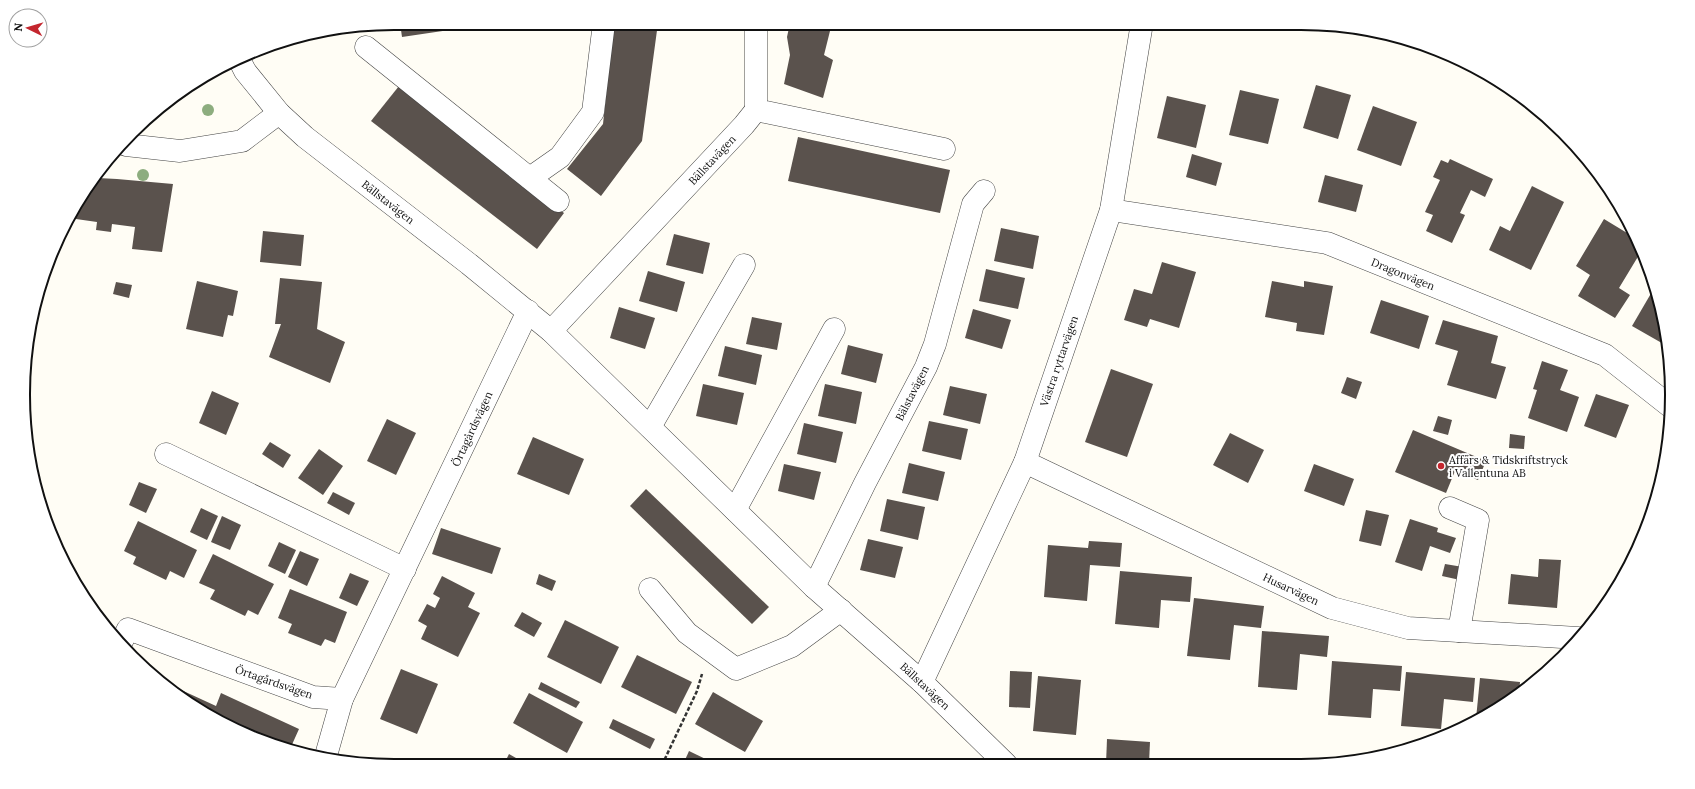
<svg xmlns="http://www.w3.org/2000/svg" width="1695" height="789" viewBox="0 0 1695 789" font-family="Lora,serif">
	<style>
		.building { fill: #5a524d }
		.lines { fill: none; stroke-linecap: round; stroke-linejoin: round }
		.minor-casing { stroke: #444; stroke-width: 23 }
		.path { stroke: #333; stroke-width: 2.5; stroke-dasharray: 4 2; stroke-linecap: butt }
		.minor { stroke: #fff; stroke-width: 22 }
		.tree { fill: #8dad7f }
		.poi-dot { fill: #c4262e; stroke: #fff; stroke-width: 1.5 }
		.labels { text-anchor: middle; stroke-width: 4; stroke-linejoin: round; paint-order: stroke }
		.street-label { font-size: 11px; fill: #111; stroke: #fff }
		.poi-label { font-size: 11px; fill: #111; stroke: #fff; text-anchor: start }
		.rim { fill: none; stroke: #111; stroke-width: 2 }
	</style>
	<rect width="100%" height="100%" fill="#fffdf5"/>
	<g class="building">
		<polygon points="400,23 490,23 490,24 402,37"/>
		<polygon points="614,23 658,23 642,141 601,196 567,169 603,124"/>
		<polygon points="790,23 832,23 824,55 833,60 823,98 784,84 790,55 787,37"/>
		<polygon points="1316,85 1351,95 1338,139 1303,128"/>
		<polygon points="399,86 564,213 537,249 371,121"/>
		<polygon points="1240,90 1279,99 1268,144 1229,135"/>
		<polygon points="1167,96 1206,105 1196,148 1157,138"/>
		<polygon points="1373,106 1417,122 1401,166 1357,150"/>
		<polygon points="798,137 950,170 940,213 788,181"/>
		<polygon points="1192,154 1222,163 1216,186 1186,177"/>
		<polygon points="1450,159 1493,179 1485,197 1471,190 1460,213 1465,215 1452,243 1426,231 1433,215 1425,212 1440,180 1433,177 1441,160 1448,163"/>
		<polygon points="1325,175 1363,185 1356,212 1318,202"/>
		<polygon points="98,178 117,179 173,184 162,252 132,249 135,227 112,224 111,232 96,230 97,222 69,218 73,209"/>
		<polygon points="1532,186 1564,202 1531,270 1489,250 1500,226 1510,231"/>
		<polygon points="1604,219 1637,239 1642,250 1619,288 1630,295 1615,318 1578,296 1590,275 1576,266"/>
		<polygon points="1001,228 1039,236 1033,269 994,261"/>
		<polygon points="263,231 304,235 301,266 260,262"/>
		<polygon points="674,234 710,243 703,274 666,265"/>
		<polygon points="1162,262 1196,272 1179,328 1150,319 1147,327 1124,320 1134,289 1152,294"/>
		<polygon points="986,269 1025,278 1018,309 979,301"/>
		<polygon points="648,271 685,282 677,312 639,301"/>
		<polygon points="280,278 322,282 317,329 345,342 330,383 269,357 281,324 275,324"/>
		<polygon points="197,281 238,291 233,316 228,315 223,337 186,329"/>
		<polygon points="1272,281 1304,287 1304,281 1333,286 1324,335 1296,331 1297,323 1265,317"/>
		<polygon points="116,282 132,285 129,298 113,294"/>
		<polygon points="1653,290 1656,292 1665,322 1667,346 1632,326"/>
		<polygon points="1381,300 1429,316 1419,349 1370,333"/>
		<polygon points="619,307 655,318 645,349 610,338"/>
		<polygon points="973,309 1011,320 1002,349 965,338"/>
		<polygon points="752,317 782,323 777,350 746,344"/>
		<polygon points="1443,320 1498,336 1491,363 1506,367 1496,399 1447,385 1458,351 1435,344"/>
		<polygon points="848,345 883,354 876,383 841,374"/>
		<polygon points="725,346 762,355 756,385 718,376"/>
		<polygon points="1542,361 1568,370 1560,390 1579,397 1567,432 1528,418 1537,390 1533,389"/>
		<polygon points="1111,369 1153,384 1127,457 1085,442"/>
		<polygon points="1347,377 1362,382 1356,399 1341,393"/>
		<polygon points="703,384 744,393 737,425 696,416"/>
		<polygon points="825,384 862,392 856,424 818,416"/>
		<polygon points="950,386 987,394 980,424 943,415"/>
		<polygon points="212,391 239,403 226,435 199,423"/>
		<polygon points="1596,394 1629,405 1616,438 1584,426"/>
		<polygon points="1438,416 1452,420 1448,435 1433,431"/>
		<polygon points="387,419 416,433 396,475 367,461"/>
		<polygon points="929,421 968,429 961,460 922,451"/>
		<polygon points="804,423 843,432 836,463 797,454"/>
		<polygon points="1413,430 1486,461 1478,480 1455,471 1446,493 1395,472"/>
		<polygon points="1230,433 1264,450 1248,483 1213,465"/>
		<polygon points="1510,434 1525,436 1524,449 1509,448"/>
		<polygon points="533,437 584,459 569,495 517,474"/>
		<polygon points="270,442 291,455 283,468 262,454"/>
		<polygon points="319,449 343,466 323,495 298,478"/>
		<polygon points="909,463 945,472 938,501 902,493"/>
		<polygon points="784,464 821,472 814,500 778,491"/>
		<polygon points="1314,464 1354,479 1344,506 1304,491"/>
		<polygon points="139,482 157,489 146,513 129,505"/>
		<polygon points="646,489 769,607 752,624 630,506"/>
		<polygon points="333,492 355,503 349,515 327,503"/>
		<polygon points="887,499 925,507 918,540 880,531"/>
		<polygon points="201,508 218,516 207,540 190,532"/>
		<polygon points="1366,510 1389,515 1381,546 1359,541"/>
		<polygon points="222,516 241,525 230,550 211,542"/>
		<polygon points="1410,519 1438,528 1437,532 1456,538 1450,553 1430,546 1422,571 1395,562"/>
		<polygon points="138,521 197,550 184,578 170,571 166,580 133,564 136,557 124,551"/>
		<polygon points="441,528 501,548 492,574 432,554"/>
		<polygon points="868,539 903,547 895,578 860,570"/>
		<polygon points="1089,541 1122,543 1120,567 1090,565 1087,601 1044,597 1048,545 1088,548"/>
		<polygon points="279,542 296,550 285,574 268,566"/>
		<polygon points="300,551 319,559 307,586 288,577"/>
		<polygon points="213,554 274,584 258,615 248,610 245,616 210,599 215,590 199,583"/>
		<polygon points="1539,559 1561,560 1557,608 1508,604 1511,574 1538,577"/>
		<polygon points="1445,564 1463,567 1460,580 1442,576"/>
		<polygon points="1120,571 1192,577 1190,602 1161,600 1159,628 1115,624"/>
		<polygon points="350,573 369,581 357,606 339,598"/>
		<polygon points="539,574 556,581 552,591 536,584"/>
		<polygon points="442,576 475,593 468,607 480,613 458,657 421,639 427,626 418,621 427,604 435,608 440,598 433,594"/>
		<polygon points="290,589 347,612 335,643 325,639 321,646 288,633 292,624 278,618"/>
		<polygon points="1194,598 1264,606 1261,628 1234,625 1230,660 1187,656"/>
		<polygon points="522,612 542,623 534,637 514,626"/>
		<polygon points="565,620 619,647 601,684 547,657"/>
		<polygon points="1262,631 1329,636 1327,657 1300,654 1297,690 1258,687"/>
		<polygon points="637,655 692,682 676,714 621,687"/>
		<polygon points="1332,661 1402,666 1400,691 1373,689 1371,718 1328,715"/>
		<polygon points="401,669 438,684 417,734 380,719"/>
		<polygon points="1010,671 1032,672 1030,708 1009,707"/>
		<polygon points="1406,672 1475,678 1473,702 1444,699 1441,729 1401,726"/>
		<polygon points="1038,676 1081,680 1076,735 1033,731"/>
		<polygon points="1480,678 1520,682 1519,694 1476,719"/>
		<polygon points="541,682 580,702 576,708 538,689"/>
		<polygon points="166,683 216,706 221,693 299,729 290,749 253,738"/>
		<polygon points="713,692 763,721 745,752 695,724"/>
		<polygon points="529,693 583,722 567,753 513,723"/>
		<polygon points="613,719 655,739 650,749 609,728"/>
		<polygon points="1107,739 1150,742 1149,763 1106,764"/>
		<polygon points="689,751 718,765 695,765 685,760"/>
		<polygon points="509,754 530,766 512,766 505,762"/>
	</g>
	<g class="lines">
		<g class="minor-casing">
			<g id="minor">
				<polyline points="756,23 756,110 944,149"/>
				<polyline points="366,47 558,201"/>
				<polyline points="239,59 245,71 279,113 305,137 469,264 551,331 814,587 922,682 1006,764"/>
				<polyline points="126,145 180,151 242,141 279,113"/>
				<polyline points="530,178 560,157 593,112 604,23"/>
				<polyline points="1111,210 1327,243 1605,355 1671,407"/>
				<polyline points="551,331 744,125 756,110"/>
				<polyline points="650,427 744,265"/>
				<polyline points="166,454 405,569"/>
				<polyline points="1025,462 1332,608 1408,628 1578,638"/>
				<polyline points="1450,508 1478,520 1459,631"/>
				<polyline points="735,510 834,329"/>
				<polyline points="814,587 865,483 926,367 935,344 973,204 984,191"/>
				<polyline points="650,589 687,633 736,669 792,646 841,610"/>
				<polyline points="122,641 128,629 313,697 342,699 528,311"/>
				<polyline points="922,682 1025,462 1111,210 1142,23"/>
				<polyline points="325,759 342,699"/>
			</g>
		</g>
		<polyline class="path" points="662,765 697,691 702,674"/>
		<use href="#minor" class="minor"/>
	</g>
	<g class="tree">
		<circle cx="208" cy="110" r="6"/>
		<circle cx="143" cy="175" r="6"/>
	</g>
	<circle class="poi-dot" cx="1441" cy="466" r="4"/>
	<g class="labels">
		<g class="street-label">
			<text transform="translate(712 160) rotate(-47)" y="4">Bällstavägen</text>
			<text transform="translate(388 202) rotate(38)" y="4">Bällstavägen</text>
			<text transform="translate(1403 274) rotate(22)" y="4">Dragonvägen</text>
			<text transform="translate(1059 361) rotate(-71)" y="4">Västra ryttarvägen</text>
			<text transform="translate(912 393) rotate(-63)" y="4">Bälstavägen</text>
			<text transform="translate(472 429) rotate(-65)" y="4">Örtagårdsvägen</text>
			<text transform="translate(1291 589) rotate(25)" y="4">Husarvägen</text>
			<text transform="translate(274 682) rotate(19)" y="4">Örtagårdsvägen</text>
			<text transform="translate(925 686) rotate(43)" y="4">Bällstavägen</text>
		</g>
		<g class="poi-label">
			<text x="1449" y="464">Affärs &amp; Tidskriftstryck<tspan x="1449" dy="13">i Vallentuna AB</tspan></text>
		</g>
	</g>
	<path d="M0 0H1695V789H0ZM394 30H1301A364 364 0 0 1 1665 394V395A364 364 0 0 1 1301 759H394A364 364 0 0 1 30 395V394A364 364 0 0 1 394 30Z" fill="#fff" fill-rule="evenodd"/>
	<path class="rim" d="M394 30H1301A364 364 0 0 1 1665 394V395A364 364 0 0 1 1301 759H394A364 364 0 0 1 30 395V394A364 364 0 0 1 394 30Z"/>
	<g transform="translate(28 28) rotate(275)"><circle r="19" fill="#ffffff" stroke="#a0a0a0"/>
	<path d="M0-3L7 15L0 10L-7 15Z" fill="#c4262e"/>
	<text y="-6" font-size="11" font-weight="bold" text-anchor="middle" fill="#111111">N</text>
	</g>
</svg>
